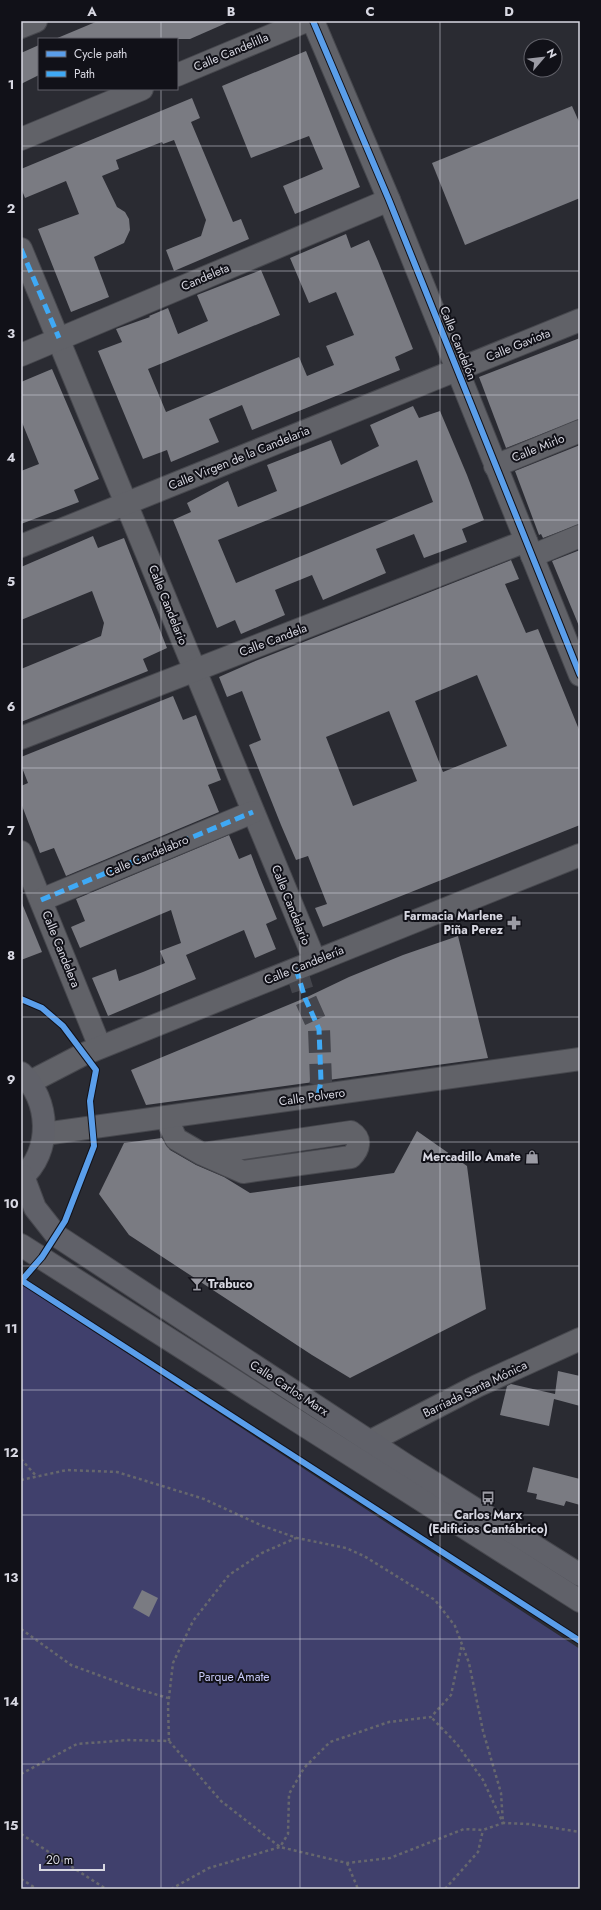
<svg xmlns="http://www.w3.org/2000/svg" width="601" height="1910" viewBox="0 0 601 1910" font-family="Jost,sans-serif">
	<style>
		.green { fill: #40406c }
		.building { fill: #7a7b82; fill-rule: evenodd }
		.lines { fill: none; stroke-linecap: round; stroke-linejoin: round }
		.minor-tunnel { stroke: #44454c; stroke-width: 22; stroke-dasharray: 22 11; stroke-linecap: butt }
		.minor-casing { stroke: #47484e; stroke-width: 24 }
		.major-casing { stroke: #47484e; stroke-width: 24 }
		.path { stroke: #66676d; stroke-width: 2.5; stroke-dasharray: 3 3; stroke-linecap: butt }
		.minor { stroke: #616268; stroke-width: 22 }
		.major { stroke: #606169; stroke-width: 22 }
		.quiet { stroke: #3fa9f5; stroke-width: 5; stroke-dasharray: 10 5; stroke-linecap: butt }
		.cycleway-casing { stroke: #111118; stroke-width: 8 }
		.cycleway { stroke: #5a9eea; stroke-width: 6 }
		.grid { fill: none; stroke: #d8d8e2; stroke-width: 1; stroke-opacity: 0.55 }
		.labels { text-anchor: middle; stroke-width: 4; stroke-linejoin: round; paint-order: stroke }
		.street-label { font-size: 12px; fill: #d8d8e2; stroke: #111118 }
		.poi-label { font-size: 12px; font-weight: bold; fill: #d8d8e2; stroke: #111118; text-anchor: end }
		.park-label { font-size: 12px; fill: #c8caf8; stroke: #111118 }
		.neatline { fill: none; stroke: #d8d8e2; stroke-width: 1.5 }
		.grid-label { font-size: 13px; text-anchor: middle; font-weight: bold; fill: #d8d8e2 }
	</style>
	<rect width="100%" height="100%" fill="#2a2b32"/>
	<polygon class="green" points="21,1284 580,1649 580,1889 21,1889"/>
	<g class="building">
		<polygon points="98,21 231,21 190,39 55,39"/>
		<polygon points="39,45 39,75 21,84 21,53"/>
		<polygon points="306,51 360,187 295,214 283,186 323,169 309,136 251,158 222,86"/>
		<polygon points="192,98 200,118 191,122 233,222 241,219 249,239 174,271 166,250 201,236 206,220 174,140 163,144 162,142 116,160 119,169 102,176 117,207 125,212 129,219 130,230 124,243 94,257 109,297 71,312 38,229 79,214 66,181 25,198 21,188 21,169"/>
		<polygon points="572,106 580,124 580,198 465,245 432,163"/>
		<polygon points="346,234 351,248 369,240 378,261 413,349 395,357 400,370 252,430 242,405 209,419 219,442 171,462 167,450 143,459 98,351 122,342 116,329 150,317 149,316 168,308 178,334 208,321 197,295 261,270 280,315 148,369 166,412 299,357 307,376 334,365 326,346 354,335 336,292 309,303 290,258"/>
		<polygon points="580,338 580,419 506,448 479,377"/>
		<polygon points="52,369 99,479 74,490 79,502 21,524 21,471 39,464 21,420 21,382"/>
		<path d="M413,406L419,418L440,411L467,475L484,520L462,529L467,542L424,558L414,534L376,549L386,573L323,600L312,575L275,590L285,615L241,634L235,620L217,628L173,520L191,512L187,503L228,481L238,507L277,491L267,465L331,440L341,465L379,446L370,425ZM417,460L433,502L236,583L218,540Z"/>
		<polygon points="580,445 580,524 543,538 541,534 539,535 515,471"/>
		<polygon points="93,536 98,548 124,538 167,648 143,659 148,671 21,722 21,669 101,636 104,623 92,591 21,620 21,567"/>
		<polygon points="580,550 580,626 579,626 552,561"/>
		<path d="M511,560L519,579L505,584L526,633L538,629L580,732V825L323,927L315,908L327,904L308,856L296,860L281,825L249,745L261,740L242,691L227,697L219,677L253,662ZM477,675L507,746L443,772L415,701ZM389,711L417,781L353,806L326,737Z"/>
		<polygon points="173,696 183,720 196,715 204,736 221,780 208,785 219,812 66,876 54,848 40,853 21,803 21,786 28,783 21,765 21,757"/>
		<polygon points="229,835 239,859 251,854 259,875 277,919 266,924 276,949 255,958 244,930 186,955 196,979 108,1016 92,978 116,969 119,981 143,972 165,963 160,951 181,943 171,910 80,948 71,927 85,921 76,899"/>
		<polygon points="21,901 42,952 21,960"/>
		<polygon points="458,936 488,1058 146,1105 131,1070 305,998 349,977 403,955"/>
		<polygon points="417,1131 467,1166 486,1309 350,1378 312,1355 129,1235 99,1194 124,1143 162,1138 170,1150 196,1165 224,1177 250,1193 394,1173"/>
		<polygon points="558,1371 580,1376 580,1406 554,1399 549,1426 500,1415 507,1386 511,1384 555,1394"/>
		<polygon points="533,1467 580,1479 580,1505 566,1501 564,1506 536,1499 537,1494 527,1492"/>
		<polygon points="142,1590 158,1598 149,1617 133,1608"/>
	</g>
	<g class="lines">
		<polyline class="minor-tunnel" points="296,969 305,998 319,1029 321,1081 318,1096"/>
		<g class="minor-casing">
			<g id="minor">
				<polyline points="313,21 389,200 580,675"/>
				<polyline points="21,27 36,21"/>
				<polyline points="177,75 306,21"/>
				<polyline points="21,139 142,89"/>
				<polyline points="21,249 315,961"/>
				<polyline points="21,355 389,200"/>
				<polyline points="495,466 580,431"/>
				<polyline points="21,546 580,320"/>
				<polyline points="532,556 580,536"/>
				<polyline points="21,738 526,541"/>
				<polyline points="21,852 100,1047"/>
				<polyline points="41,900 253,812"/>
				<polyline points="30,1082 84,1054 580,855"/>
				<path d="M166,1117L176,1139L202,1154L243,1172L351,1157C359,1149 362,1139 351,1132L202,1154"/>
				<polyline points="44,1134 580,1059"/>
				<polyline points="371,1441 477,1386 580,1339"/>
			</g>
		</g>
		<g class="major-casing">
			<g id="major">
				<path d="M21,1073C50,1099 53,1152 21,1178"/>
				<polyline points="23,1176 35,1208 57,1236 407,1466 580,1575"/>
				<polyline points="21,1245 580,1601"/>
			</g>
		</g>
		<g class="path">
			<polyline points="21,1459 37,1477"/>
			<polyline points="21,1480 67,1470 117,1472 204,1499 263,1526 297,1538 346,1548 364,1556 435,1600 455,1626 469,1663 483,1731 501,1793 503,1823 529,1824 580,1832"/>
			<polyline points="21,1629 71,1665 131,1687 168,1698"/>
			<polyline points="169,1741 168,1706 173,1663 193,1621 229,1575 262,1553 296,1538"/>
			<polyline points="21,1774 77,1744 128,1740 169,1741 221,1801 280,1847 347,1863 390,1858 464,1829 483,1830 503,1823 483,1780 457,1744 431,1717"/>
			<polyline points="21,1834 106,1889"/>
			<polyline points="347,1863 358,1889"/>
			<polyline points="21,1879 37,1889"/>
			<polyline points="171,1889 209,1868 280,1847 288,1834 289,1794 304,1768 330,1742 389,1722 431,1717 451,1695 462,1644"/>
			<polyline points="445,1889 478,1852 483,1830"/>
		</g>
		<use href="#minor" class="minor"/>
		<use href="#major" class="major"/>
		<g class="quiet">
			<polyline points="21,249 59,338"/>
			<polyline points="41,900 253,812"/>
			<polyline points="296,969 305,998 319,1029 321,1081 318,1096"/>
		</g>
		<g class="cycleway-casing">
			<g id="cycleway">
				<polyline points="313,21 389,200 580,675"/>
				<polyline points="21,999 42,1008 63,1026 96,1070 90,1101 94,1146 65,1221 42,1257 22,1280"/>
				<polyline points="21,1280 580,1641"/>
			</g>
		</g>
		<use href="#cycleway" class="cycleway"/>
	</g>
	<path class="grid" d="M161,21V39M300,21V1889M440,21V1889M161,89V1889M21,146H580M21,271H580M21,395H580M21,520H580M21,644H580M21,768H580M21,893H580M21,1017H580M21,1142H580M21,1266H580M21,1390H580M21,1515H580M21,1639H580M21,1764H580"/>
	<defs>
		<g id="pharmacy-bare" transform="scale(1.08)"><path d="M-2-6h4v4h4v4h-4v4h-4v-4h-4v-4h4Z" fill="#9b9ba4" stroke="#111118" stroke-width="2.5" paint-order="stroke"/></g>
		<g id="shop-bare" transform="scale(1.08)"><path d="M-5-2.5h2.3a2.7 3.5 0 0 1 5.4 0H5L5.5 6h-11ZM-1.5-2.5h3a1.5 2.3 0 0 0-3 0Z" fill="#9b9ba4" stroke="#111118" stroke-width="2.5" paint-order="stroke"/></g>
		<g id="bar-bare" transform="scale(1.08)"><path d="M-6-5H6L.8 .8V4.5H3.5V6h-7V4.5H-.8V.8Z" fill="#9b9ba4" stroke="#111118" stroke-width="2.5" paint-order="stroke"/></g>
		<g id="bus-bare" transform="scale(1.08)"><path d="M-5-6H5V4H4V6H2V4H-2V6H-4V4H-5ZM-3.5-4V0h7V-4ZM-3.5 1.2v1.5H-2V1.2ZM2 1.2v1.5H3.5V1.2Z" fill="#9b9ba4" stroke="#111118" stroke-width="2.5" paint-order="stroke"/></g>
	</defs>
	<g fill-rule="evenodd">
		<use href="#pharmacy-bare" x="514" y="923"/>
		<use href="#shop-bare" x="532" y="1157"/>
		<use href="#bar-bare" x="197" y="1284"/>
		<use href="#bus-bare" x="488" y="1498"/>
	</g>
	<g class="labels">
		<g class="street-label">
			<text transform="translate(231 52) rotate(-23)" y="4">Calle Candelilla</text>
			<text transform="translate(205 277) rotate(-23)" y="4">Candeleta</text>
			<text transform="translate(458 343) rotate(68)" y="4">Calle Candelón</text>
			<text transform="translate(518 345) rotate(-22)" y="4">Calle Gaviota</text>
			<text transform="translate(538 448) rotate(-22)" y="4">Calle Mirlo</text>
			<text transform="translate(239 458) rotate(-22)" y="4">Calle Virgen de la Candelaria</text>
			<text transform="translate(168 605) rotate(68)" y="4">Calle Candelario</text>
			<text transform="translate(273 640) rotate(-21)" y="4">Calle Candela</text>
			<text transform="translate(147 856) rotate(-23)" y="4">Calle Candelabro</text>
			<text transform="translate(291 905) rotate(68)" y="4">Calle Candelario</text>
			<text transform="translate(61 949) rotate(68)" y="4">Calle Candelera</text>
			<text transform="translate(304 965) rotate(-22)" y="4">Calle Candelería</text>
			<text transform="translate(312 1097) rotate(-8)" y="4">Calle Polvero</text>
			<text transform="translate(289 1388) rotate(33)" y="4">Calle Carlos Marx</text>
			<text transform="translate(475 1389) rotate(-26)" y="4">Barriada Santa Mónica</text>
		</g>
		<g class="poi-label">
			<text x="503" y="920">Farmacia Marlene<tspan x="503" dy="14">Piña Perez</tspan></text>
			<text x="521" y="1161">Mercadillo Amate</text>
			<text x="208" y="1288" text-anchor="start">Trabuco</text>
			<text x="488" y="1519" text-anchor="middle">Carlos Marx<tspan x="488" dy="14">(Edificios Cantábrico)</tspan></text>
		</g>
		<g class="park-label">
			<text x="234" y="1681">Parque Amate</text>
		</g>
	</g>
	<rect width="601" height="1910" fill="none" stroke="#111118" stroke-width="44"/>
	<rect x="38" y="38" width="140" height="52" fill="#111118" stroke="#616169"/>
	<rect x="46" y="51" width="20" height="6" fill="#5a9eea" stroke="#616169"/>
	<text x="74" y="58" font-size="12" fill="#d8d8e2">Cycle path</text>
	<rect x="46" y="71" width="20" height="6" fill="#3fa9f5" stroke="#616169"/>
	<text x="74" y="78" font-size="12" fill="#d8d8e2">Path</text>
	<g transform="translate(543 58) rotate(62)"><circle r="19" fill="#111118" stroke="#616169"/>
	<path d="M0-3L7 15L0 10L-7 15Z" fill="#9b9ba4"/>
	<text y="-6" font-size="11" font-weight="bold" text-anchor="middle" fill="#d8d8e2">N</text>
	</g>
	<path d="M40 1864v6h64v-6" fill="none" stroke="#d8d8e2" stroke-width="2"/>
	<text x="46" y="1864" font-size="12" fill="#d8d8e2" stroke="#111118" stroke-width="3" paint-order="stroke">20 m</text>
	<rect x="22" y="22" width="557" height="1866" class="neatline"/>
	<g class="grid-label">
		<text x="92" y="16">A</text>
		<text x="231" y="16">B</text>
		<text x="370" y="16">C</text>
		<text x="509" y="16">D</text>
		<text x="11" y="89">1</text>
		<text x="11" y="213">2</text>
		<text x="11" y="338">3</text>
		<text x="11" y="462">4</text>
		<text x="11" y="586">5</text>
		<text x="11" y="711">6</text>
		<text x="11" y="835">7</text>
		<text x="11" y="960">8</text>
		<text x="11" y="1084">9</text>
		<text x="11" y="1208">10</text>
		<text x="11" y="1333">11</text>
		<text x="11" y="1457">12</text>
		<text x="11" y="1582">13</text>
		<text x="11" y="1706">14</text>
		<text x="11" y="1830">15</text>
	</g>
</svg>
